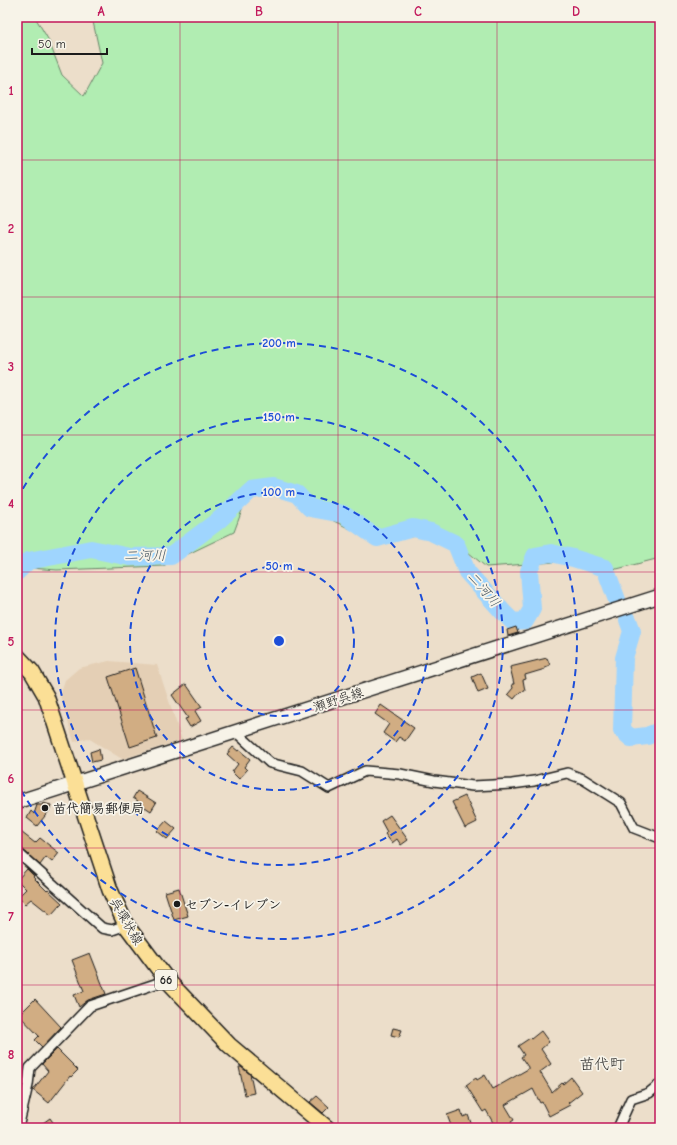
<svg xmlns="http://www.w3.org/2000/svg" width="677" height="1145" viewBox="0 0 677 1145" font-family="'Comic Neue','Klee One',sans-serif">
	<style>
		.built { fill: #e4cfb5 }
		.green { fill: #b1edb2; stroke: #668467 }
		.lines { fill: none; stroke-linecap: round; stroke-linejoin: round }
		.river { stroke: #9fd5fe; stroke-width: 18 }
		.building { fill: #d1ad83; stroke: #1c1c1c }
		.street-casing { stroke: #1c1c1c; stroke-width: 12 }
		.secondary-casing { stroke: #1c1c1c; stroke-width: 16 }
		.primary-casing { stroke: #1c1c1c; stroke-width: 18 }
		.street { stroke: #f7f3e8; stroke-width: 9 }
		.secondary { stroke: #f7f3e8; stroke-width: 13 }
		.primary { stroke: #fbdf96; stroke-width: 15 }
		.grid { fill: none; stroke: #c2185b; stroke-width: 1; stroke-opacity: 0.55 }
		.ring { fill: none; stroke: #1d4ed8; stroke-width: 2; stroke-dasharray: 7 5 }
		.poi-dot { fill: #1c1c1c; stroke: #f7f3e8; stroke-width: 1.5 }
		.labels { text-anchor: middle; stroke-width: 3.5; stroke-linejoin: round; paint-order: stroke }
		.shield { fill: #f7f3e8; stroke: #5e5c59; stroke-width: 1 }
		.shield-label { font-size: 12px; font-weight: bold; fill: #1c1c1c }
		.street-label { font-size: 13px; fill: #1c1c1c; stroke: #f7f3e8 }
		.poi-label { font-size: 13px; font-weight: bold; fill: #1c1c1c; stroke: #f7f3e8; text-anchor: start }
		.water-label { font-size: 14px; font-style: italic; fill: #435460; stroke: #f7f3e8 }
		.quarter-label { font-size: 15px; fill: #1c1c1c; stroke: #f7f3e8 }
		.centre { fill: #1d4ed8; stroke: #f7f3e8; stroke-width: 2 }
		.ring-label { font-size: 12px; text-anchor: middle; font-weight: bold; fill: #1d4ed8; stroke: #f7f3e8; stroke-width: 3.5; stroke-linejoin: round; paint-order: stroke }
		.neatline { fill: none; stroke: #c2185b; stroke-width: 1.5 }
		.grid-label { font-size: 13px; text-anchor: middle; font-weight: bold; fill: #c2185b }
	</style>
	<rect width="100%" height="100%" fill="#ecdeca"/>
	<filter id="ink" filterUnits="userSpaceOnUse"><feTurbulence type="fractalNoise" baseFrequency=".025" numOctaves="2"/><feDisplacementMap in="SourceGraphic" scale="8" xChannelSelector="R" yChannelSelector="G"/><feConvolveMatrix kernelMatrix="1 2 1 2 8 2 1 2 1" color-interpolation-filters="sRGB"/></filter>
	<g filter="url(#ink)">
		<polygon class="built" points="109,661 157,665 182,740 122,759 88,738 74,742 60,695 65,680 79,668"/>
		<polygon class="green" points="17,17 35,17 48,39 62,75 84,96 102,63 92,17 660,17 660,558 617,569 584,560 486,567 444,532 377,542 307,508 287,491 248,494 234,532 163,566 57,570 17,567"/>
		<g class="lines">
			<g class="river">
				<polyline points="17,572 28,561 91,549 130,557 171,556 219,520 251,490 274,487 297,494 310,508 343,514 377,538 413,528 431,532 456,544 467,572 503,612 513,622 525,621 532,609 529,571 535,556 551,553 573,558 605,568 617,600"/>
				<polyline points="628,620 632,631 624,658 622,730 631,738 647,736 660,731"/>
			</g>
		</g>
		<g class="building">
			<polygon points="516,627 518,633 508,636 507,630"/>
			<polygon points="547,658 550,665 545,667 545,669 525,675 526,679 523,680 525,691 520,692 514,699 508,694 513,688 512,684 514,684 510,667"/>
			<polygon points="135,668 157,738 130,747 108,677"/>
			<polygon points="481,673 488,689 478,693 472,677"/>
			<polygon points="186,684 202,707 195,711 201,721 190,727 185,719 188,718 172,695"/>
			<polygon points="381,705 414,728 405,741 399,737 395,742 383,733 389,724 375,714"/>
			<polygon points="233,747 238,751 239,750 250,759 244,767 247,770 239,779 232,772 238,764 227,754"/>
			<polygon points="99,749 101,760 92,762 90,752"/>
			<polygon points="137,791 156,803 151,811 145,807 144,809 136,804 138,801 133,798"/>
			<polygon points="465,796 477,822 465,828 452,802"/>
			<polygon points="43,803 51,805 49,811 37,826 27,818 31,811 34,814 37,805 42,805"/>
			<polygon points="390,815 408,840 401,845 397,839 392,843 385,834 387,832 381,821"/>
			<polygon points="166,821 176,829 167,839 157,831"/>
			<polygon points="17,829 35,843 40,838 59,853 52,862 46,857 40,865 21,848 17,846"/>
			<polygon points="27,869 34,876 33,877 47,891 48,890 62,903 51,915 31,899 25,904 18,897 26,889 17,880"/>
			<polygon points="179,888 188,916 174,920 165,892"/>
			<polygon points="90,953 106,994 88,1000 79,1007 74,995 84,991 72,960"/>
			<polygon points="35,999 61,1027 42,1047 35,1040 39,1036 19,1015"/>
			<polygon points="393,1028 402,1030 399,1037 391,1035"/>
			<polygon points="541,1031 549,1042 541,1049 551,1064 540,1072 552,1092 562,1083 563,1084 571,1077 582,1092 568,1103 570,1105 549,1116 542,1102 540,1103 533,1089 505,1105 514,1120 511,1122 514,1128 496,1128 486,1110 483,1112 466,1085 476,1078 477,1080 485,1075 493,1089 528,1069 528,1067 521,1057 524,1055 518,1046 530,1038 531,1039"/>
			<polygon points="57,1049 78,1070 71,1077 70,1076 49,1103 33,1090 48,1071 42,1064"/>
			<polygon points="239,1067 241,1067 250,1074 254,1093 245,1095"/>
			<polygon points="317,1096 329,1107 323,1113 310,1102"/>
			<polygon points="461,1110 463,1117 468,1115 473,1128 452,1128 447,1115"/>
			<polygon points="50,1118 57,1128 36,1128"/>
		</g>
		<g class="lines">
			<g class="street-casing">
				<g id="street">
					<polyline points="236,732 270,763 302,771 329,788 365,771 400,774 434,781 473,786 512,784 534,781 567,773 583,779 621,803 634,828 660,838"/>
					<polyline points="17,852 102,928 112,930 126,925"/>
					<polyline points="18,1128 28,1085 30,1068 90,1006 167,980"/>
					<polyline points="618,1128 631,1099 649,1093 660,1084"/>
				</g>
			</g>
			<g class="secondary-casing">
				<polyline id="secondary" points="17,802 353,694 660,596"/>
			</g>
			<g class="primary-casing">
				<polyline id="primary" points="17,656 32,672 46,696 110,890 126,925 167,980 229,1045 327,1128"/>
			</g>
			<use href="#street" class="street"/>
			<use href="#secondary" class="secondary"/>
			<use href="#primary" class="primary"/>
		</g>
	</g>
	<path class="grid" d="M180,17V1128M338,17V1128M497,17V1128M17,160H660M17,297H660M17,435H660M17,572H660M17,710H660M17,848H660M17,985H660"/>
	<g class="ring">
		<circle cx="279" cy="641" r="75"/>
		<circle cx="279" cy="641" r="149"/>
		<circle cx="279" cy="641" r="224"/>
		<path d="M17 499A298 298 0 1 1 17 783"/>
	</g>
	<g class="poi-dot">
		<circle cx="45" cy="808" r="4"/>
		<circle cx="177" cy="904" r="4"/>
	</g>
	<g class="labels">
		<rect class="shield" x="155" y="970" width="22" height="20" rx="3"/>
		<g class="shield-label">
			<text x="166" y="984">66</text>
		</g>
		<g class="street-label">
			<text transform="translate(338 699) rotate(-18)" y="5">瀬野呉線</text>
			<text transform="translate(127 921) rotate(60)" y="5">呉環状線</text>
		</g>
		<g class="poi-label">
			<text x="53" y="813">苗代簡易郵便局</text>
			<text x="185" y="909">セブン-イレブン</text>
		</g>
		<g class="water-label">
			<text x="145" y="560">二河川</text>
			<text transform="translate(484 589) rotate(49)" y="5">二河川</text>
		</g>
		<g class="quarter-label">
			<text x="602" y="1069">苗代町</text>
		</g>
	</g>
	<circle cx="279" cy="641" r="6" class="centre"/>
	<g class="ring-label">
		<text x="279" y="347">200 m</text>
		<text x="279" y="421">150 m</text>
		<text x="279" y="496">100 m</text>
		<text x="279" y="570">50 m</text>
	</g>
	<rect width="677" height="1145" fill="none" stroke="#f7f3e8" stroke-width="44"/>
	<path d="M32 48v6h75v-6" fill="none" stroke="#1c1c1c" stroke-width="2"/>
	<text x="38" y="48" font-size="12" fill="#1c1c1c" stroke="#f7f3e8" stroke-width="3" paint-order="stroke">50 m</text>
	<rect x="22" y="22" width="633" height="1101" class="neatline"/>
	<g class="grid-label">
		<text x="101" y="16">A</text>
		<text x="259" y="16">B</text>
		<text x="418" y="16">C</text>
		<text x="576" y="16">D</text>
		<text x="11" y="95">1</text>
		<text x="11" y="233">2</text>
		<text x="11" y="371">3</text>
		<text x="11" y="508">4</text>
		<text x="11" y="646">5</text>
		<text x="11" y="783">6</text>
		<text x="11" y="921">7</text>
		<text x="11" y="1059">8</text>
	</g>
</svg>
